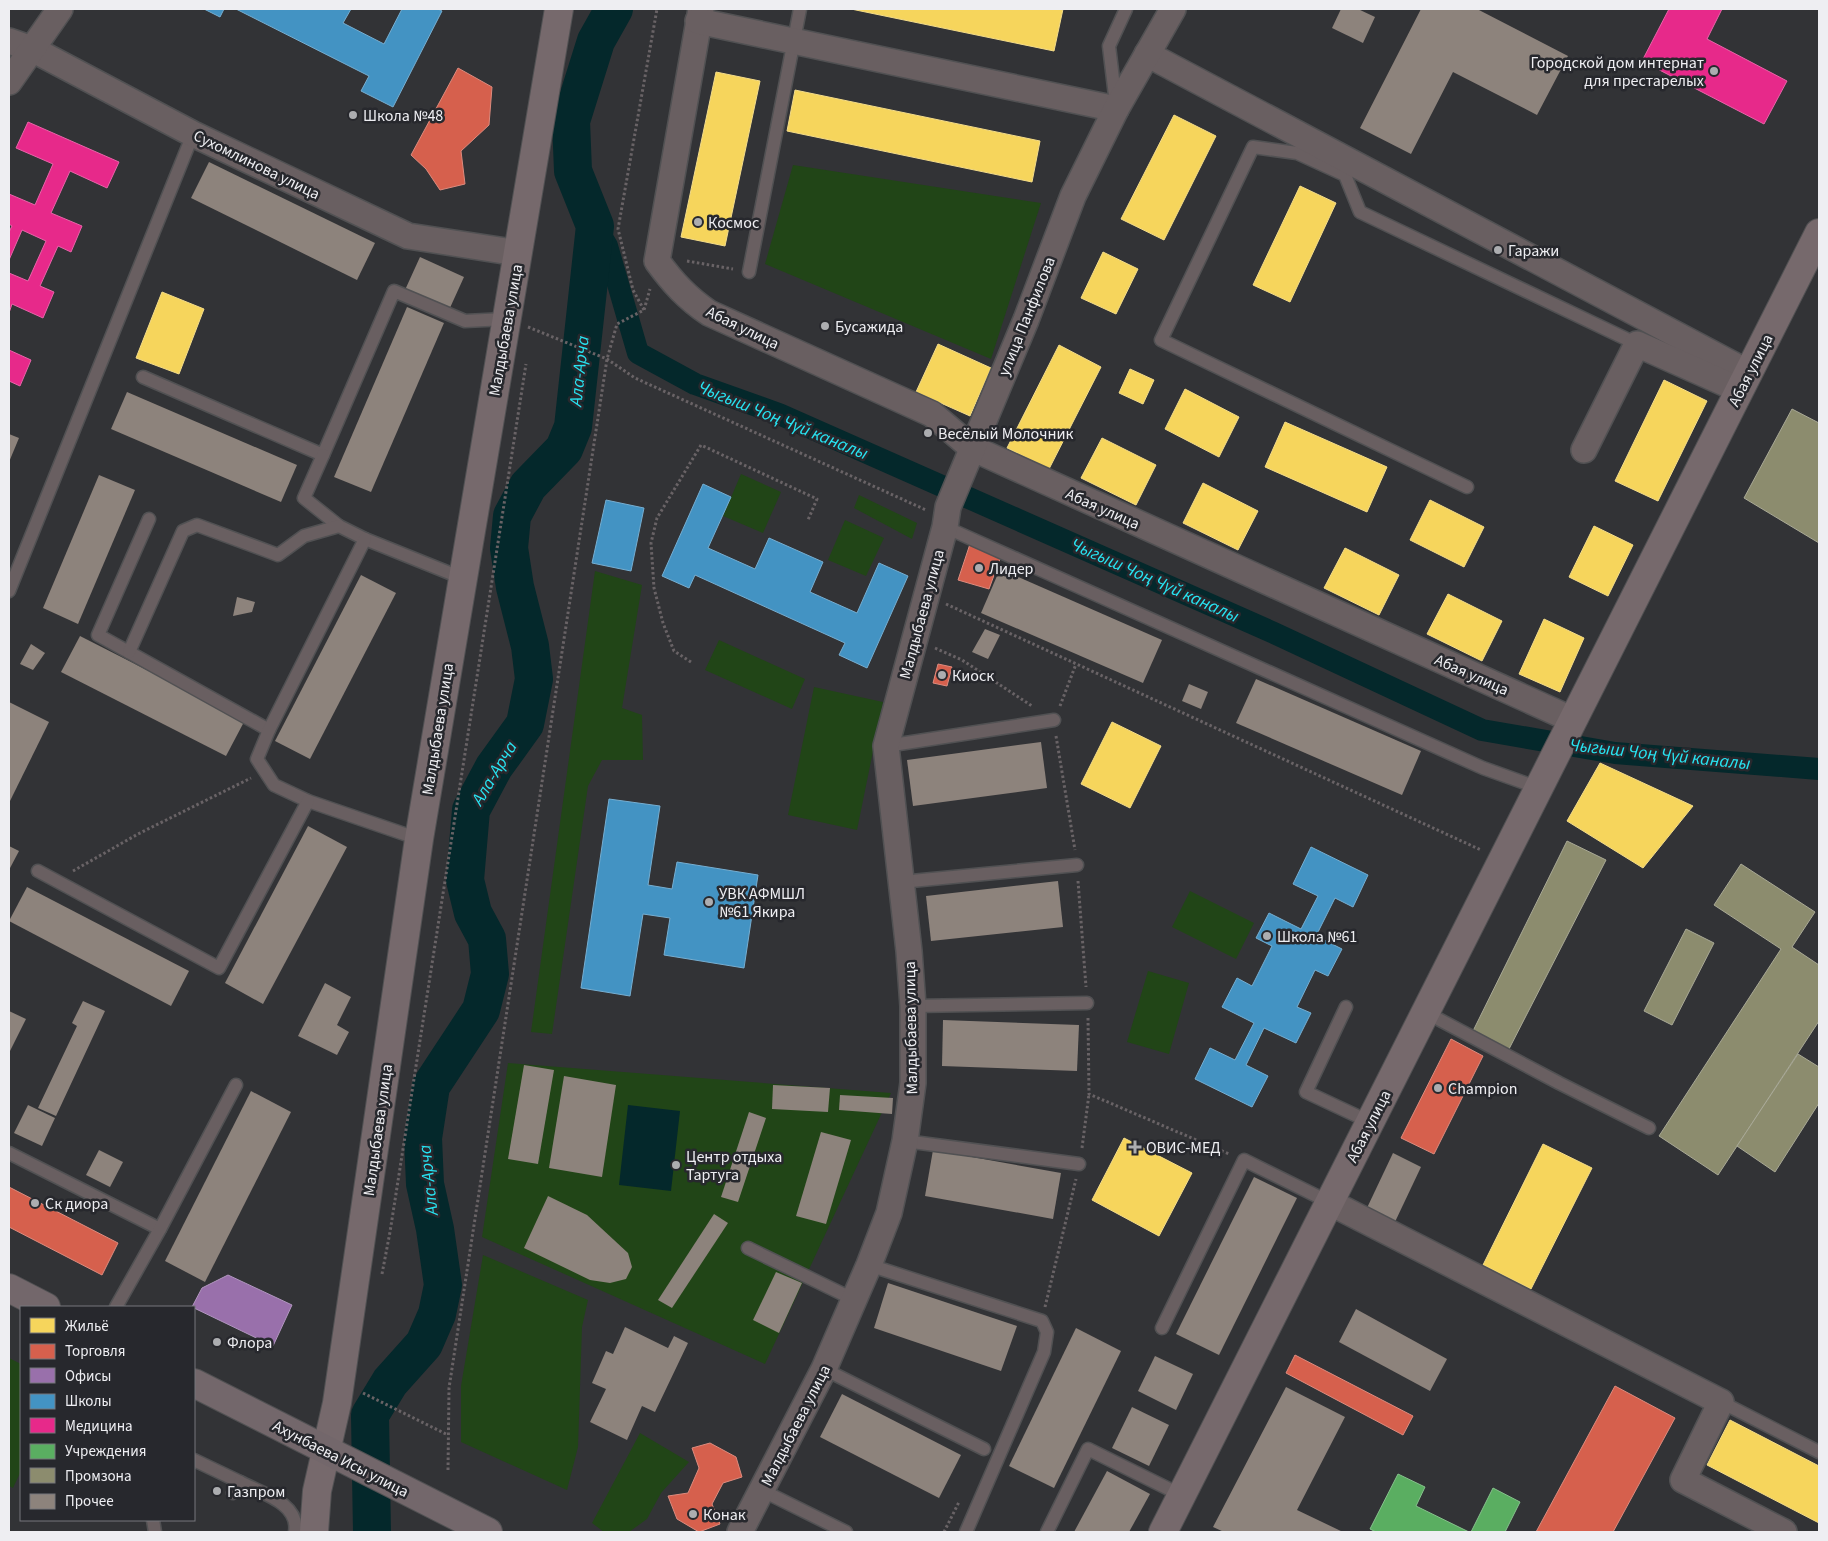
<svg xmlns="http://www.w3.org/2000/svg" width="1828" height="1541" viewBox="0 0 1828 1541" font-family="'Source Sans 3',sans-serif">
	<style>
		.green { fill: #214517 }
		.water { fill: #04282b }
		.homes { fill: #f6d55c; stroke: #f4dc89 }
		.shops { fill: #d6604d; stroke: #dd8b7e }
		.offices { fill: #9970ab; stroke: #b296c0 }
		.schools { fill: #4393c3; stroke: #76aed1 }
		.health { fill: #e7298a; stroke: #e964a9 }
		.public { fill: #5aae61; stroke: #86c18c }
		.industry { fill: #8c8c6e; stroke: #a9a996 }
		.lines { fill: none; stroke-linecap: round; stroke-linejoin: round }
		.canal { stroke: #04282b; stroke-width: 22 }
		.river { stroke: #04282b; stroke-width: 38 }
		.building { fill: #8d837c }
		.lane-casing { stroke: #515153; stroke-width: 15 }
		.street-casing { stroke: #515153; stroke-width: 28 }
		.secondary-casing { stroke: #515153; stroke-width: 30 }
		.primary-casing { stroke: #515153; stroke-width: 30 }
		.path { stroke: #696366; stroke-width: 3; stroke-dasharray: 2.5 2.5; stroke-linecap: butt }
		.lane { stroke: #695f61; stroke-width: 12 }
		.street { stroke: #695f61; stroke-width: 25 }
		.secondary { stroke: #76696c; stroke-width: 28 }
		.primary { stroke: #73676b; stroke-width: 28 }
		.poi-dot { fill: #acadb0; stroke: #27282d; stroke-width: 2 }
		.labels { text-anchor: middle; stroke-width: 5; stroke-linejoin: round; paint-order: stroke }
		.poi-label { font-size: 16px; fill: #eeeef2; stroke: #27282d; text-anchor: start }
		.street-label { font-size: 16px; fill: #eeeef2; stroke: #27282d }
		.water-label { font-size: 18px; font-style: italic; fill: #27e4f2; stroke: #27282d }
	</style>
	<rect width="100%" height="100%" fill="#323336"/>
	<g class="green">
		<polygon points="793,165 1041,203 991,359 765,264"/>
		<polygon points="741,474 781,492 763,533 723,516"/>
		<polygon points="859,495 917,523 912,539 854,508"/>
		<polygon points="845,520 884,538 866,576 828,560"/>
		<polygon points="595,571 642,585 622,708 642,715 643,760 602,760 588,786 552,1034 531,1032"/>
		<polygon points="719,640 805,679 792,709 705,670"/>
		<polygon points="814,687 883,702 857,830 788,815"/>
		<polygon points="1190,891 1254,923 1236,959 1172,927"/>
		<polygon points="1148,971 1189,983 1169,1054 1127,1042"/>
		<polygon points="508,1063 891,1093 765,1364 482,1237"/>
		<polygon points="483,1255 588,1300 582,1327 578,1447 567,1490 461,1442 461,1386"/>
		<polygon points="9,1358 21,1364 21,1471 13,1488 9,1486"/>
		<polygon points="640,1433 689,1462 661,1493 647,1519 629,1532 604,1532 592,1523"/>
	</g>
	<polygon class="water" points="628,1105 680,1111 671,1191 619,1185"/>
	<g class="homes">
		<polygon points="851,9 1063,9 1054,51"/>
		<polygon points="716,72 760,81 725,246 681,237"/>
		<polygon points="795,90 1040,141 1032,182 787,131"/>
		<polygon points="1174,115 1216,136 1164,240 1121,219"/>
		<polygon points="1300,186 1336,203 1290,302 1253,285"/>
		<polygon points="1103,252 1138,269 1116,314 1081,298"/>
		<polygon points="162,292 204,309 179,374 136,358"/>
		<polygon points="938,344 991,368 970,416 916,392"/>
		<polygon points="1059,345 1101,367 1049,469 1007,448"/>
		<polygon points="1130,369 1154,380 1143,404 1119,393"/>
		<polygon points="1664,380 1707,401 1658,501 1615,481"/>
		<polygon points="1185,389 1239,417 1219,457 1165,429"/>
		<polygon points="1285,422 1387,467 1367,512 1265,467"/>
		<polygon points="1102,438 1156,465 1136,505 1081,478"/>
		<polygon points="1203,483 1258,511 1238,550 1183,523"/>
		<polygon points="1430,500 1484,527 1464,567 1410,540"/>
		<polygon points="1594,526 1633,545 1608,596 1569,577"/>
		<polygon points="1345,548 1399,575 1379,615 1324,588"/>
		<polygon points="1448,594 1502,621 1482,661 1427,634"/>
		<polygon points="1544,619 1584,638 1560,692 1519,674"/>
		<polygon points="1112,722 1161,746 1130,808 1081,784"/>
		<polygon points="1600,763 1693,806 1643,868 1567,821"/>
		<polygon points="1124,1138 1192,1173 1159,1236 1092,1200"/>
		<polygon points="1543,1144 1592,1168 1531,1289 1483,1265"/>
		<polygon points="1730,1420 1819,1466 1819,1523 1707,1465"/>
	</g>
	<g class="shops">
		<polygon points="458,68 492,87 489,125 461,151 465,184 440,190 426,169 411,155"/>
		<polygon points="970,544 1001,556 989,589 958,580"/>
		<polygon points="938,664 952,667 947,686 933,683"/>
		<polygon points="1451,1039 1483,1056 1434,1154 1401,1138"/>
		<polygon points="9,1187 118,1243 102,1275 9,1227"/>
		<polygon points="1295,1355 1413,1416 1403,1435 1286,1373"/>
		<polygon points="1615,1386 1675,1418 1613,1532 1536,1532"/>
		<polygon points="710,1443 736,1457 742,1477 723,1483 712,1504 720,1524 699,1532 677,1519 668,1496 688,1493 699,1468 692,1448"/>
	</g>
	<polygon class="offices" points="228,1275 292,1305 273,1346 192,1307 202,1288"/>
	<g class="schools">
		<polygon points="204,9 224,9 220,17"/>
		<polygon points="236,9 351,9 343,23 384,44 402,9 438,9 442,11 393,107 361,91 369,76"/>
		<polygon points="703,484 731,497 708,548 755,569 769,538 823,562 810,592 857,613 879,563 908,576 867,668 839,655 845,643 695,575 689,588 662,576"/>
		<polygon points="606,500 644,508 631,571 592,563"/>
		<polygon points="609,799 660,806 648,885 672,889 677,862 758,875 744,968 664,955 670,918 643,914 630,996 581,988"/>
		<polygon points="1311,847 1368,875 1353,907 1335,898 1316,936 1342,949 1328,976 1315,970 1297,1007 1311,1013 1296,1043 1264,1028 1246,1065 1268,1076 1252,1107 1195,1079 1210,1048 1235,1060 1254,1023 1222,1007 1237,978 1252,986 1272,946 1256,938 1269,913 1301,929 1318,896 1293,884"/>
	</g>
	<g class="health">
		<polygon points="1669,9 1722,9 1707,39 1787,81 1764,124 1642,61"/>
		<polygon points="28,122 119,162 107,188 70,171 51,213 82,226 71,252 58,246 40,286 54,292 43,318 12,304 9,313 9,273 28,281 46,241 22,230 9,260 9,232 12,226 9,224 9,194 35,205 53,164 16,148"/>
		<polygon points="9,350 31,360 20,386 9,381"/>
	</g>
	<g class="public">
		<polygon points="1398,1474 1425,1487 1416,1506 1469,1532 1376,1532 1370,1529"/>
		<polygon points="1493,1488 1520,1502 1505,1532 1471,1532"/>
	</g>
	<g class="industry">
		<polygon points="1792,409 1819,423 1819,543 1744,498"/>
		<polygon points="1567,841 1606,860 1509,1049 1473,1031"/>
		<polygon points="1741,864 1815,912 1792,947 1819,965 1819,1021 1718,1175 1659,1136 1781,949 1714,905"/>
		<polygon points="1686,929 1714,943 1672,1025 1644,1011"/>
		<polygon points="1798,1054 1819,1067 1819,1103 1775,1172 1737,1146"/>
	</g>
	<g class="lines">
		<polyline class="canal" points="595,226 607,246 638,353 695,384 779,414 1274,633 1482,730 1615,753 1819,769"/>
		<polyline class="river" points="372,1532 370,1415 390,1382 424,1344 437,1314 443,1285 435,1229 425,1184 423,1138 431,1086 481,1010 490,974 487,939 473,913 465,880 471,810 494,767 525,724 534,679 530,646 515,587 509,548 512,516 528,486 564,449 573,427 595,226 573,171 571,121 596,41 614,9"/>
	</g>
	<g class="building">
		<polygon points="1341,9 1358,9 1375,17 1363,43 1332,28"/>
		<polygon points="1421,9 1477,9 1568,56 1537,115 1453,72 1411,154 1360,128"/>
		<polygon points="209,162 375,243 357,280 191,198"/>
		<polygon points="420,257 464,277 449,310 405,290"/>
		<polygon points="407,307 444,323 371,492 334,477"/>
		<polygon points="127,392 297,465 281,502 111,429"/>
		<polygon points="9,434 19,438 9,462"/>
		<polygon points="99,475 135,490 78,624 43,608"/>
		<polygon points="1000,569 1162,640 1143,683 981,613"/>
		<polygon points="361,575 396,593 310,759 275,741"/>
		<polygon points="237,597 255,602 252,612 233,616"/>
		<polygon points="985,629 1000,635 988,659 972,652"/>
		<polygon points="80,636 245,720 226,756 61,672"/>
		<polygon points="31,644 45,653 33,670 20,664"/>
		<polygon points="1256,679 1421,751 1402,795 1236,723"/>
		<polygon points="1189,684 1208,692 1201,709 1182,701"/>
		<polygon points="9,702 49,722 10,801 9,800"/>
		<polygon points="1041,742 1047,788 913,806 907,760"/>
		<polygon points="308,826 347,847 263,1004 225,983"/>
		<polygon points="9,846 19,851 9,870"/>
		<polygon points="1058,881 1063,927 931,941 926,896"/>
		<polygon points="27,887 189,971 171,1006 9,921"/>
		<polygon points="325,983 351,997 337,1025 349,1032 337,1055 298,1036"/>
		<polygon points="83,1001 105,1011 56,1116 38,1108 77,1026 72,1023"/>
		<polygon points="9,1011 26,1019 9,1053"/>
		<polygon points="943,1020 1079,1025 1077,1071 942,1066"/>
		<polygon points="524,1065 554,1070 538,1164 508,1159"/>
		<polygon points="564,1076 616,1085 602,1177 549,1168"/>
		<polygon points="773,1085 830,1088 828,1112 772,1109"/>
		<polygon points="251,1091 291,1112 205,1282 165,1261"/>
		<polygon points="840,1095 893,1098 892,1114 839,1110"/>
		<polygon points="28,1105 55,1118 42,1146 14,1133"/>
		<polygon points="749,1112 766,1118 738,1202 721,1197"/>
		<polygon points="821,1132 851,1140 826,1224 796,1216"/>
		<polygon points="99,1150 123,1162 110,1187 86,1175"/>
		<polygon points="933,1150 1061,1173 1053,1219 925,1196"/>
		<polygon points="1393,1153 1421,1167 1394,1224 1366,1210"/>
		<polygon points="1254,1177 1297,1198 1219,1355 1176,1334"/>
		<polygon points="548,1196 587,1215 628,1253 632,1267 626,1279 610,1283 590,1280 524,1248"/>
		<polygon points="714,1214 728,1223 672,1308 658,1300"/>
		<polygon points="776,1272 802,1283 779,1333 753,1320"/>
		<polygon points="888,1283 1017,1326 1001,1371 874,1328"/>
		<polygon points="1356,1309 1447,1359 1430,1391 1339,1342"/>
		<polygon points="625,1327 668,1348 674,1336 688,1343 655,1412 642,1406 627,1440 590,1422 606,1389 592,1383 606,1351 613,1354"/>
		<polygon points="1076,1328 1121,1351 1054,1488 1009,1466"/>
		<polygon points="1155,1356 1193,1374 1176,1410 1138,1391"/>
		<polygon points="1286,1387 1345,1417 1297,1510 1343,1532 1224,1532 1213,1527"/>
		<polygon points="842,1394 961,1455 939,1498 820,1437"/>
		<polygon points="1132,1407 1169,1425 1149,1466 1112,1448"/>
		<polygon points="1107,1471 1150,1494 1129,1532 1074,1532"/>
	</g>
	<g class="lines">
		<g class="lane-casing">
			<g id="lane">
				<polyline points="1116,104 1109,46 1126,9"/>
				<polyline points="749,272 800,9"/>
				<polyline points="143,377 323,455 394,291 465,321 506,319"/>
				<polyline points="323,455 304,498 339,526 365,539 462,578"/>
				<polyline points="1467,487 1161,340 1253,147 1297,153 1345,175 1360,212 1637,344"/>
				<polyline points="149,519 98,635 269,730"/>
				<polyline points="945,527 1483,768 1539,788"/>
				<polyline points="365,539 269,730 257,759 274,785 308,801 419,839"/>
				<polyline points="9,591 193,134"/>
				<polyline points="129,652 183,531 197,525 278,555 304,536 339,526"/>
				<polyline points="886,746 1054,720"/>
				<polyline points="38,871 219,968 308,801"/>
				<polyline points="901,882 1077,865"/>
				<polyline points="913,1006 1087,1003"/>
				<polyline points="1346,1007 1306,1092 1370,1122"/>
				<polyline points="1425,1012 1559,1083 1649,1128"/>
				<polyline points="905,1141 1079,1164"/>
				<polyline points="9,1153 160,1229"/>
				<polyline points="748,1248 855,1300"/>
				<polyline points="869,1265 1042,1321 1047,1332 1044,1352 966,1532"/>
				<polyline points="116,1307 160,1229 236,1085"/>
				<polyline points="1162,1328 1244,1160 1329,1202"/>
				<polyline points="824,1369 984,1449"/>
				<polyline points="1721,1402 1819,1452"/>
				<polyline points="194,1460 240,1482 233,1493"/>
				<path d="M240,1482C261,1493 300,1503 295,1532"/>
				<polyline points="761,1490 846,1532"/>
				<polyline points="153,1520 155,1532"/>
				<polyline points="1047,1532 1088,1449 1181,1495"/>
			</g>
		</g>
		<g class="street-casing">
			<g id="street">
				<path d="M701,9L657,261C673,283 687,298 709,313L932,414L972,448L1573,720"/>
				<polyline points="698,21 1116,109"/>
				<polyline points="9,41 32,49 193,134 408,236 518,253"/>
				<polyline points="1147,54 1749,373"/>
				<polyline points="9,82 60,9"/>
				<polyline points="1584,450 1637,344 1740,390"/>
				<polyline points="1329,1202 1721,1402 1683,1480 1784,1532"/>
				<polyline points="740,1532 824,1369 869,1265 889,1213 905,1141 913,1083 913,1006 909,951 886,746 945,527 948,507 1026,320 1073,196 1116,109 1173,9"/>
			</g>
		</g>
		<g class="secondary-casing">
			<g id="secondary">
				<polyline points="314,1532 317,1491 337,1403 419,839 559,9"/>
				<polyline points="1163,1532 1819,233"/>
			</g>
		</g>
		<g class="primary-casing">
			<g id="primary">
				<polyline points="9,1288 46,1307"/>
				<polyline points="194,1383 488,1532"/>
			</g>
		</g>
		<g class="path">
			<polyline points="687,261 733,269"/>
			<polyline points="644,310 633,290 618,229 657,9"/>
			<polyline points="528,327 607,359 635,378 926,510"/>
			<polyline points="946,604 1481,850"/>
			<polyline points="935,648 962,660 1032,706"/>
			<polyline points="691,662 674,651 663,623 654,588 651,543 657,518 701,445 817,499 808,520"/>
			<polyline points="1060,706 1076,664"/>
			<polyline points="1056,736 1075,850"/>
			<polyline points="73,871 138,834 251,778"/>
			<polyline points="1078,881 1086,987"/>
			<polyline points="1088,1018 1089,1094 1229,1154"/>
			<polyline points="1082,1148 1089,1094"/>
			<polyline points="382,1274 390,1232 526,364"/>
			<polyline points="1045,1307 1076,1179"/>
			<polyline points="363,1393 448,1435"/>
			<polyline points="448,1470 449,1388 607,359 617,324 644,310 650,289"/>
			<polyline points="944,1532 959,1502"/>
		</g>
		<use href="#lane" class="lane"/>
		<use href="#street" class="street"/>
		<use href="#secondary" class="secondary"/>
		<use href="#primary" class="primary"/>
	</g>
	<g class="poi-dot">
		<circle cx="1714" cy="71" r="5"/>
		<circle cx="353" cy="115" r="5"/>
		<circle cx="698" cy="222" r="5"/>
		<circle cx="1498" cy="250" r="5"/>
		<circle cx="825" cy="326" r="5"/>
		<circle cx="928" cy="433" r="5"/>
		<circle cx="979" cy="568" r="5"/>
		<circle cx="942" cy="675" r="5"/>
		<circle cx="709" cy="902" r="5"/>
		<circle cx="1267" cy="936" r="5"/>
		<circle cx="1438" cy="1088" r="5"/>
		<path d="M1132.5 1139.5h5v5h5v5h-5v5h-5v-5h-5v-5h5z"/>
		<circle cx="676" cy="1165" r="5"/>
		<circle cx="35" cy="1203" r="5"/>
		<circle cx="217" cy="1342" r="5"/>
		<circle cx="217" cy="1491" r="5"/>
		<circle cx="693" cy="1514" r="5"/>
	</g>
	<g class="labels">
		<g class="poi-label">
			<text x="1704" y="68" text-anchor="end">Городской дом интернат<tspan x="1704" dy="18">для престарелых</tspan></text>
			<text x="363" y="121">Школа №48</text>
			<text x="708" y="228">Космос</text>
			<text x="1508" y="256">Гаражи</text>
			<text x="835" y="332">Бусажида</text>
			<text x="938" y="439">Весёлый Молочник</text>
			<text x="989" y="574">Лидер</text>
			<text x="952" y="681">Киоск</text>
			<text x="719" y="899">УВК АФМШЛ<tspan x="719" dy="18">№61 Якира</tspan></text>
			<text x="1277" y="942">Школа №61</text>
			<text x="1448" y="1094">Champion</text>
			<text x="1146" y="1153">ОВИС-МЕД</text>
			<text x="686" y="1162">Центр отдыха<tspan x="686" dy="18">Тартуга</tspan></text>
			<text x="45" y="1209">Ск диора</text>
			<text x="227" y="1348">Флора</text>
			<text x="227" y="1497">Газпром</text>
			<text x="703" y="1520">Конак</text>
		</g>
		<g class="street-label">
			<text transform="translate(257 164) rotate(26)" y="6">Сухомлинова улица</text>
			<text transform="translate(1026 316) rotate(-68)" y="6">улица Панфилова</text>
			<text transform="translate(743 327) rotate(26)" y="6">Абая улица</text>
			<text transform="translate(505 330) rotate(-80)" y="6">Малдыбаева улица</text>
			<text transform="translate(1750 370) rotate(-63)" y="6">Абая улица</text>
			<text transform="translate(1103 508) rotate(24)" y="6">Абая улица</text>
			<text transform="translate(921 614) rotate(-75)" y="6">Малдыбаева улица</text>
			<text transform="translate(1472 674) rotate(24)" y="6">Абая улица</text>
			<text transform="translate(437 729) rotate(-81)" y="6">Малдыбаева улица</text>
			<text transform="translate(910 1028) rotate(-91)" y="6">Малдыбаева улица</text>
			<text transform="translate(1368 1126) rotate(-63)" y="6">Абая улица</text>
			<text transform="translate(377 1130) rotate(-82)" y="6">Малдыбаева улица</text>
			<text transform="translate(795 1425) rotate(-63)" y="6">Малдыбаева улица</text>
			<text transform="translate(341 1458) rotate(27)" y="6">Ахунбаева Исы улица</text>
		</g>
		<g class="water-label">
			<text transform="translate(579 371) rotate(-84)" y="6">Ала-Арча</text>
			<text transform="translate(783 420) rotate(22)" y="6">Чыгыш Чоң Чүй каналы</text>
			<text transform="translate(1155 580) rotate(24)" y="6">Чыгыш Чоң Чүй каналы</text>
			<text transform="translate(1660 754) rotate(6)" y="6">Чыгыш Чоң Чүй каналы</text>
			<text transform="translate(494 773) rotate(-59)" y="6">Ала-Арча</text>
			<text transform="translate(428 1180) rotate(-96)" y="6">Ала-Арча</text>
		</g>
	</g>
	<rect width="1828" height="1541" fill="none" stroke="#eeeef2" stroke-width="20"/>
	<rect x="20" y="1306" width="175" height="215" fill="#27282d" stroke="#77777c"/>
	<rect x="30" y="1318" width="25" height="15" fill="#f6d55c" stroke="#77777c"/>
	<text x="65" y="1331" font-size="15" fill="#eeeef2">Жильё</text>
	<rect x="30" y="1344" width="25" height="15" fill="#d6604d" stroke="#77777c"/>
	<text x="65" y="1356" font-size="15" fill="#eeeef2">Торговля</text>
	<rect x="30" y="1368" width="25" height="15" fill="#9970ab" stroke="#77777c"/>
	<text x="65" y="1381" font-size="15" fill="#eeeef2">Офисы</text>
	<rect x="30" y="1394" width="25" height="15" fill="#4393c3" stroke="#77777c"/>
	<text x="65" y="1406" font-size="15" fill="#eeeef2">Школы</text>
	<rect x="30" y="1418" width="25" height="15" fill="#e7298a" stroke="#77777c"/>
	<text x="65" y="1431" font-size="15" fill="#eeeef2">Медицина</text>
	<rect x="30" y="1444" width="25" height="15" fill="#5aae61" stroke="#77777c"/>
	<text x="65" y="1456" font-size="15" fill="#eeeef2">Учреждения</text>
	<rect x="30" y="1468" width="25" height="15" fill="#8c8c6e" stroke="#77777c"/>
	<text x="65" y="1481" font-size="15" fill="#eeeef2">Промзона</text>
	<rect x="30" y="1494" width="25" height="15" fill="#8d837c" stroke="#77777c"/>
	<text x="65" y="1506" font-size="15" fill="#eeeef2">Прочее</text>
</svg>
